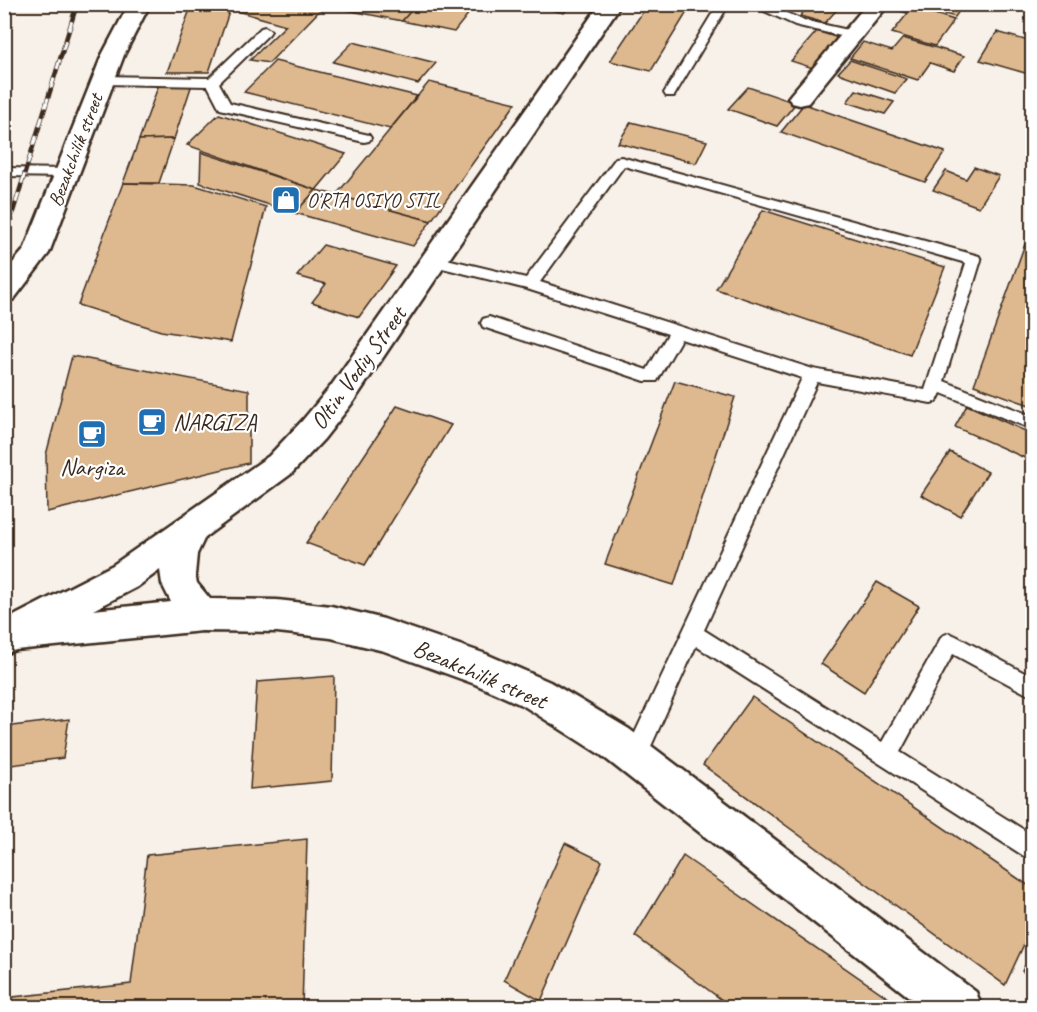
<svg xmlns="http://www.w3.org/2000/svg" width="1037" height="1012" viewBox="0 0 1037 1012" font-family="Caveat,sans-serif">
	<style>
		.building { fill: #deb98f; stroke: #3b2a1e; stroke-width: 1.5 }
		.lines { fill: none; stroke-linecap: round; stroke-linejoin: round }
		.service-casing { stroke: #3b2a1e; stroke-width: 4 }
		.minor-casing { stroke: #3b2a1e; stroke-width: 5 }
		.service { fill: #fff; fill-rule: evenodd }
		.minor { fill: #fff; fill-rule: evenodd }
		.rail-casing { stroke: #3b2a1e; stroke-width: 4.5 }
		.rail { stroke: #fff; stroke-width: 3; stroke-dasharray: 10; stroke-linecap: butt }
		.labels { text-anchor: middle; stroke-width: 4.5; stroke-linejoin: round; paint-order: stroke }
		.far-street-label { font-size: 20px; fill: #3b2a1e; stroke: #fff }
		.far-poi-label { font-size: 20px; fill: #3b2a1e; stroke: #fff; text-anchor: start }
		.street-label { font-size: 24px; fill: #3b2a1e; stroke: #fff }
		.poi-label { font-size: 24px; fill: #3b2a1e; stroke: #fff; text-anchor: start }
	</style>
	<rect width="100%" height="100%" fill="#f8f1e9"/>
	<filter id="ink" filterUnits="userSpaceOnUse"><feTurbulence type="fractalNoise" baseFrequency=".0167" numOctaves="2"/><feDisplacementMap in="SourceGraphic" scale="12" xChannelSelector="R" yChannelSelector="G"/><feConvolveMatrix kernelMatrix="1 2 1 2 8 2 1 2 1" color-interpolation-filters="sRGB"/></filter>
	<g filter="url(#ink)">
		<g class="building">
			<polygon points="192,4 319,4 324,6 269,63 250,60 286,25 230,9 209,72 167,72"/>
			<polygon points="333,4 417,4 402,21 331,7"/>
			<polygon points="417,4 456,4 473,8 454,32 402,21"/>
			<polygon points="525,4 571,4 564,13"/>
			<polygon points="648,4 692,4 651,71 610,61"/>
			<polygon points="810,4 842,4 825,23 800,16"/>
			<polygon points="891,4 903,4 954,20 935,46 892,33 908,13 889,8"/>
			<polygon points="930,4 964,4 955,17 926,9"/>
			<polygon points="817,31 844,40 819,70 791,61"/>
			<polygon points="997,32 1032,42 1032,75 980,60"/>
			<polygon points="903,38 964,56 954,71 930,63 918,80 850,58 863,42 892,51"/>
			<polygon points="353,42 436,63 418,84 333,62"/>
			<polygon points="850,60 907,79 895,93 838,73"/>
			<polygon points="275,61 417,96 390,129 244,92"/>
			<polygon points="429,82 516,103 431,221 336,195"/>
			<polygon points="159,84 192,84 174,139 139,140"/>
			<polygon points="748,87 796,103 777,126 728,109"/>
			<polygon points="856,90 894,102 885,114 847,102"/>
			<polygon points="804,104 945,152 925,182 781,132"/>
			<polygon points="219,114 346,154 316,190 187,145"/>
			<polygon points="631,122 707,141 696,163 618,143"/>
			<polygon points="174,139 159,183 123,183 139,140"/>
			<polygon points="201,152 316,190 295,213 200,183"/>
			<polygon points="974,167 999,176 979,207 933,190 946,171 966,179"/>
			<polygon points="123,183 194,185 266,207 231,342 161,331 78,305"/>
			<polygon points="316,190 336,195 431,221 413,246 295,213"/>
			<polygon points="763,210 945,267 910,355 716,289"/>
			<polygon points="1025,244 1032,246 1032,406 974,385"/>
			<polygon points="323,245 396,266 359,317 312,302 326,284 297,276"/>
			<polygon points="72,356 249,390 249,463 47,512 46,455"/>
			<polygon points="675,381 735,397 674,585 605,564"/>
			<polygon points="967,405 1032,434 1032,461 955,427"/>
			<polygon points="397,406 451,425 365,565 306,543"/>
			<polygon points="950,452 988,472 960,516 921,495"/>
			<polygon points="877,582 919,606 864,692 821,664"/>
			<polygon points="334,676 332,781 250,789 257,682"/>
			<polygon points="752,697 1032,888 1032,927 1005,985 703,765"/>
			<polygon points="69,719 63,758 4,766 4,727"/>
			<polygon points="307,839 302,1008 4,1008 4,998 131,984 147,855"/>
			<polygon points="565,843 602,861 541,1001 504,980"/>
			<polygon points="683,856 903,1008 733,1008 635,936"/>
			<polygon points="1032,952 1032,979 1022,971"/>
		</g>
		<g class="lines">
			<g class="service-casing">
				<g id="service">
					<polygon points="718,4 729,4 674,96 666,96 664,93"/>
					<polygon points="749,4 765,4 803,20 857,32 859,35 853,39 795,25"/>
					<polygon points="265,27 271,31 269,34 219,83 230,103 369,135 371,138 369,141 364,142 220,109 208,86 103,84 97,80 103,76 209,78 261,28"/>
					<path d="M621,157L979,256L981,260L944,381L1032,416V429L941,393L937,401L931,403L817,382L704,630L882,742L942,636L949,633L956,636L1032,677V692L1027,694L953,654L900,752L1032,835V859L1024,856L696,646L643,764L635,767L627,764L624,757L627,750L802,378L681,339L657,381H645L483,327L481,323L483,319L489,317L647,370L668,334L527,289L434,266L427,261L434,256L526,278L616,158ZM624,166L966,263L925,390L813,369L540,282Z"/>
					<polygon points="4,168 67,169 74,173 67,177 4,176"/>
				</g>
			</g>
			<g class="minor-casing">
				<g id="minor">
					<polygon points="129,4 150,4 124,55 49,253 14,299 4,302 4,273 24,250 102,55"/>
					<path d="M600,4H621L353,402L324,439L291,474L205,537L197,554L195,575L197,583L210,599L277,600L331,606L384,619L486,654L550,682L629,729L976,992L982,1008H923L601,755L524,706L475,684L384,651L331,638L277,632L202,631L16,650L4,654V621L113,565L269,456L302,421L331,386ZM160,570L162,584L171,602L93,610L137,587Z"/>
					<polygon points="867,4 889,4 808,103 800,105 792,103 788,98 792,93"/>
				</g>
			</g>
			<use href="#service" class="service"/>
			<use href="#minor" class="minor"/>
			<g class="rail-casing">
				<polyline id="rail" points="4,241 77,4"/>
			</g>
			<use href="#rail" class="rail"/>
		</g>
	</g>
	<defs>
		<g id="shop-square" transform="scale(1.5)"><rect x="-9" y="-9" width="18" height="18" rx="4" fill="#1f6fb2" stroke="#fff"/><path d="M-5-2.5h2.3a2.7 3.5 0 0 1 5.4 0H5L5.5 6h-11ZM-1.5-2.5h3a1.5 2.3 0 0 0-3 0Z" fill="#fff"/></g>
		<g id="cafe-square" transform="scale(1.5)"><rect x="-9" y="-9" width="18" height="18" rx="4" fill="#1f6fb2" stroke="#fff"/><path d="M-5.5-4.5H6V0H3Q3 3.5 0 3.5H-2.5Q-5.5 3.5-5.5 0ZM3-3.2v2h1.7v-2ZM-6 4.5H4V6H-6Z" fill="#fff"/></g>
	</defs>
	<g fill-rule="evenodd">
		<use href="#shop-square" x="286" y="200"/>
		<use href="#cafe-square" x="152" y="422"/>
		<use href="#cafe-square" x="92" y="434"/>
	</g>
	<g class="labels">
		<g class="far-street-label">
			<text transform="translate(75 150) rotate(-69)" y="7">Bezakchilik street</text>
		</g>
		<g class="far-poi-label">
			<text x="307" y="207">O'RTA OSIYO STIL</text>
		</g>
		<g class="street-label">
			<text transform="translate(358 368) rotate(-54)" y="8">Oltin Vodiy Street</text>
			<text transform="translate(480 674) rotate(23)" y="8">Bezakchilik street</text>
		</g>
		<g class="poi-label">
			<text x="173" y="430">NARGIZA</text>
			<text x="92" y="475" text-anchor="middle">Nargiza</text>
		</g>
	</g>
	<rect width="1037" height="1012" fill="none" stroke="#fff" stroke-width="24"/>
	<rect x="12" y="12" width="1013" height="988" fill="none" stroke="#3b2a1e" stroke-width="2" filter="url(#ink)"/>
</svg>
